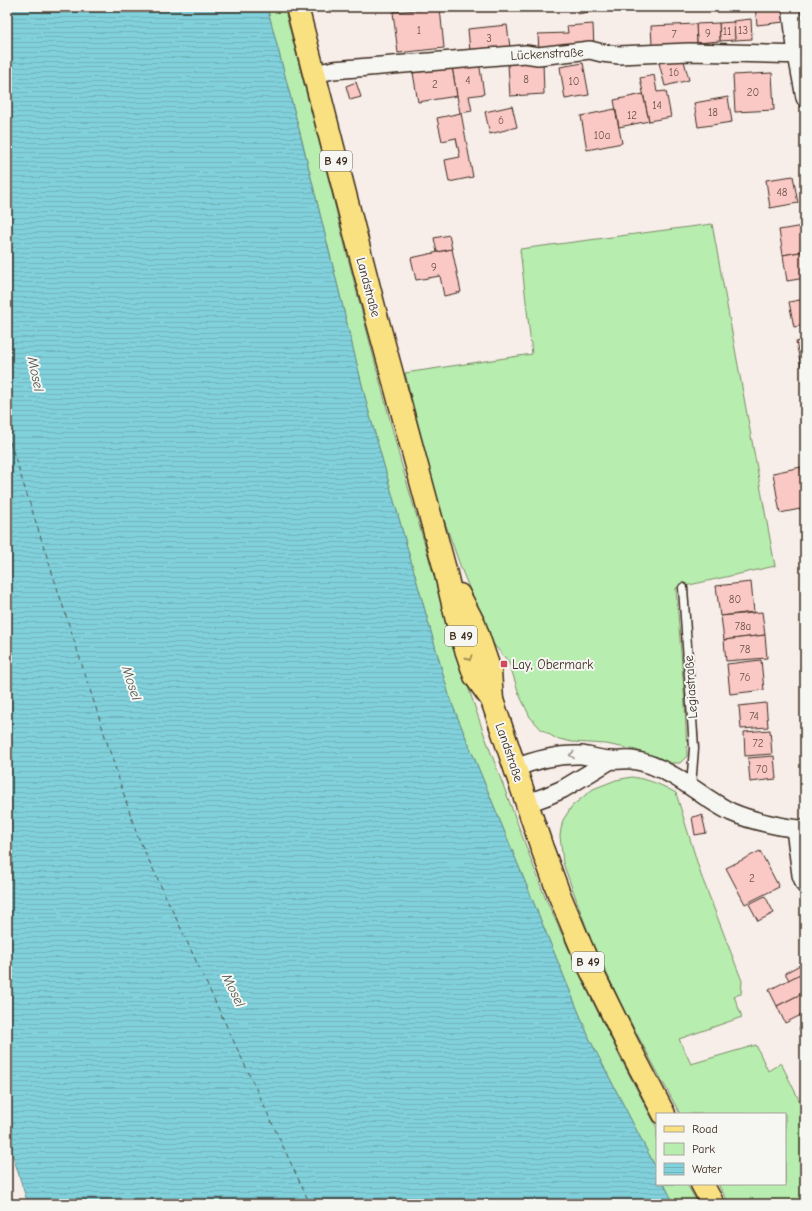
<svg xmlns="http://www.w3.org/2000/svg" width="812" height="1211" viewBox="0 0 812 1211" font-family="'Comic Neue',sans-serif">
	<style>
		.green { fill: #b7edae; stroke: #798c66 }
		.water { fill: url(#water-rules); stroke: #658e90 }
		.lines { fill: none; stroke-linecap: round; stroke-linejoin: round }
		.ferry { stroke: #4c544e; stroke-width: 1; stroke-dasharray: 5 4; stroke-linecap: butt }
		.building { fill: #fac9c6; stroke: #3b2a1e }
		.service-casing { stroke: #3b2a1e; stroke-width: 11 }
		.minor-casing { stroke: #3b2a1e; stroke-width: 20 }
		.primary-casing { stroke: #3b2a1e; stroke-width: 25 }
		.service { stroke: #f6f6f2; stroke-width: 8 }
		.minor { stroke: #f6f6f2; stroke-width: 17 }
		.primary { stroke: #f9e181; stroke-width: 22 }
		.oneway { stroke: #9a8650 }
		.oneway2 { stroke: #989088 }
		.poi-dot { fill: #d1495b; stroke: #f6f6f2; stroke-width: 1.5 }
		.labels { text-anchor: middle; stroke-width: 4; stroke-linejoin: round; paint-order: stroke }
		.number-label { font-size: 11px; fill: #6b5248 }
		.shield { fill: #f6f6f2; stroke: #73675e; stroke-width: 1 }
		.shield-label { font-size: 12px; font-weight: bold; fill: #3b2a1e }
		.street-label { font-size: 13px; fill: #3b2a1e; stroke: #f6f6f2 }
		.poi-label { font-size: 13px; fill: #3b2a1e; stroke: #f6f6f2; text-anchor: start }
		.water-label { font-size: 14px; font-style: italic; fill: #4c544e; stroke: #f6f6f2 }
	</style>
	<defs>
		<pattern id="water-rules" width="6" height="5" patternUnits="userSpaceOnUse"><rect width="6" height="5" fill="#81d1dc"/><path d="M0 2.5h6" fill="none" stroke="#70b4bc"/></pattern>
	</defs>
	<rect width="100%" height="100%" fill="#f7ede9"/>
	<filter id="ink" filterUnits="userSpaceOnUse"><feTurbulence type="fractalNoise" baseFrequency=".025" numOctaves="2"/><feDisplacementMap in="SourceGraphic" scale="8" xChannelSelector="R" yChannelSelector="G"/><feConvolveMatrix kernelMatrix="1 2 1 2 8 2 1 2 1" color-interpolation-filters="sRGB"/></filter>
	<g filter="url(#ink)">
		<g class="green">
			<polygon points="267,7 284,7 322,153 347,254 400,459 455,648 484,734 545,897 590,996 621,1059 657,1128 657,1170 590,1040 450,699 368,409 301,137"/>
			<polygon points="712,224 775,566 676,588 685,704 687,756 680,763 669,763 636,750 606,744 572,742 555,738 541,729 530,717 519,694 509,662 494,645 485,627 461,568 437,500 405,373 532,354 520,249"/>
			<path d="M632,777C650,780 660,784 676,793L701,875L742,981L741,994L734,996L742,1017L679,1039L691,1064L756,1045L768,1071L781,1063L805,1112V1204H729L718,1184H785V1114H680L624,1010L591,940L563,863L560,836L561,829L563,820L572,806L593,789L616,780Z"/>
			<polygon points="664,1184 687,1184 698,1204 674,1204"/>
		</g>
		<polygon class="water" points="7,7 267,7 301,137 368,409 450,699 590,1040 657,1170 657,1184 664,1184 674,1204 28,1204 7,1137"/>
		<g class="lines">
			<polyline class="ferry" points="7,433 137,835 310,1204"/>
		</g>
		<g class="building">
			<polygon points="576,7 610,7 610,9 577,14"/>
			<polygon points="755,7 782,7 784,22 757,25"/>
			<polygon points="440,8 444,48 398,53 393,12"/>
			<polygon points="751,19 752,39 735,40 733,21"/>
			<polygon points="734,22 735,40 720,41 719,23"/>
			<polygon points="719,23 720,41 697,43 696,24"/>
			<polygon points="593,24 594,48 539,51 538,34 568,33 567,26"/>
			<polygon points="696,24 697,43 652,45 651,26"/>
			<polygon points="507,25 510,47 470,51 468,29"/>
			<polygon points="683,57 689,80 665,86 659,63"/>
			<polygon points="479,62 484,94 469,96 472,111 460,113 452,67"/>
			<polygon points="543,62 544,94 510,96 508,64"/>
			<polygon points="583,63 589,95 565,99 560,67"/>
			<polygon points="452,67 457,96 418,102 413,73"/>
			<polygon points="772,73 774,110 735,112 733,75"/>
			<polygon points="654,75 657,92 666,91 671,117 649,121 640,78"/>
			<polygon points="356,82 361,97 350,100 346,86"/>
			<polygon points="643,94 649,121 619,127 614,100"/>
			<polygon points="728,97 732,122 698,127 694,103"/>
			<polygon points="512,106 517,127 490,134 485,112"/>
			<polygon points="615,109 622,143 587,150 581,116"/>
			<polygon points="461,113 473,177 449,182 445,160 460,157 456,138 442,141 437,118"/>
			<polygon points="793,176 798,203 770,208 766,180"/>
			<polygon points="803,226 805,237 805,251 783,255 779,230"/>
			<polygon points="449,235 452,249 437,252 434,238"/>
			<polygon points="452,249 461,292 444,296 440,276 416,280 411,258"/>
			<polygon points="805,251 805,278 787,281 783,255"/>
			<polygon points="805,299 805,325 794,327 789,302"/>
			<polygon points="805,340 805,365 801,366 796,342"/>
			<polygon points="801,467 805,488 805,508 780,513 773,473"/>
			<polygon points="751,582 754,612 720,616 716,586"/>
			<polygon points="762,612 765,635 724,640 721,616"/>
			<polygon points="765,635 767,658 726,661 724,640"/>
			<polygon points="761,660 764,690 730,694 727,664"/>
			<polygon points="766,703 768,727 741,729 739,706"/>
			<polygon points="770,730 772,754 745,756 744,732"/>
			<polygon points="774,756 776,779 750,782 748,758"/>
			<polygon points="702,815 706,833 695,835 692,817"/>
			<polygon points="760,851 779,887 745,904 726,868"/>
			<polygon points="765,896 774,913 758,921 749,904"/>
			<polygon points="800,965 804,972 789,980 785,973"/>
			<polygon points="804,972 805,975 805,992 777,1006 769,990"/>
			<polygon points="805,992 805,1013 785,1023 777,1006"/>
			<polygon points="805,1026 805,1041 799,1028"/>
		</g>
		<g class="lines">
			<g class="service-casing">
				<polyline id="service" points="683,588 694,748 691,786"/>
			</g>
			<g class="minor-casing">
				<g id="minor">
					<polyline points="791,7 797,55 805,98"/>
					<polyline points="314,74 333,70 525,54 538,56 590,50 602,53 619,55 689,52 805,55"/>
					<path d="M515,768C535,760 559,754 581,755C591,756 601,760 611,760C618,761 625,759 632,760C646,762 660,768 672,775C692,786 710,802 731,812C749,820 786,829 805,829"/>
					<polyline points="528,803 547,796 563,789 611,760"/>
					<polyline points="795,829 801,875 805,885"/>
				</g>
			</g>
			<g class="primary-casing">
				<g id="primary">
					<polyline points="297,7 376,315 444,566 459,629 475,676 492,700"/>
					<polyline points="459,595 474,624 490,671 492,700 542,848 559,894 590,968 627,1043 664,1114"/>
					<polyline points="702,1184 713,1204"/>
				</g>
			</g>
			<use href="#service" class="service"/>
			<use href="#minor" class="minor"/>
			<use href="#primary" class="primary"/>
		</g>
		<defs><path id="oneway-chevron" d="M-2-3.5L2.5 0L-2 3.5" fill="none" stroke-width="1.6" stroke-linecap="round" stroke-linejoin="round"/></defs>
		<use class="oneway" href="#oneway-chevron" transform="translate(469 658) rotate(71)"/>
		<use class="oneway2" href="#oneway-chevron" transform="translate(572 755) rotate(177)"/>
	</g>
	<rect class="poi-dot" x="500" y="660" width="8" height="8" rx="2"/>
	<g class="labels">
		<g class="number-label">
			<text x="419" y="34">1</text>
			<text x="743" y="34">13</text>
			<text x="727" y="35">11</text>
			<text x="708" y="37">9</text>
			<text x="674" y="38">7</text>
			<text x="489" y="42">3</text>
			<text x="674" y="76">16</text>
			<text x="526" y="83">8</text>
			<text x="468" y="84">4</text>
			<text x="574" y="85">10</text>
			<text x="435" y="88">2</text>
			<text x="753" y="96">20</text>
			<text x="657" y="109">14</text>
			<text x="713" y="116">18</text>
			<text x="632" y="119">12</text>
			<text x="501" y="124">6</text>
			<text x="602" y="139">10a</text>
			<text x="782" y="196">48</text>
			<text x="434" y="271">9</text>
			<text x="735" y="603">80</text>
			<text x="743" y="630">78a</text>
			<text x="745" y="653">78</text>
			<text x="745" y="681">76</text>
			<text x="754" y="720">74</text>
			<text x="758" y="747">72</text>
			<text x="762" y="773">70</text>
			<text x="752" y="882">2</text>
		</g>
		<g class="shield">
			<rect x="320" y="151" width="32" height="20" rx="3"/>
			<rect x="445" y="626" width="32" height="20" rx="3"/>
			<rect x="572" y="952" width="32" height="20" rx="3"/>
		</g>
		<g class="shield-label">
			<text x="336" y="165">B 49</text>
			<text x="461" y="640">B 49</text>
			<text x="588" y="966">B 49</text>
		</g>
		<g class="street-label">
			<text transform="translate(547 53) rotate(-3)" y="5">Lückenstraße</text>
			<text transform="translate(369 287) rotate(75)" y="5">Landstraße</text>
			<text transform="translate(690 687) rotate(-94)" y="5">Legiastraße</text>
			<text transform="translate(510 752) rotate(71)" y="5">Landstraße</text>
		</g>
		<g class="poi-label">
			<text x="512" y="669">Lay, Obermark</text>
		</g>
		<g class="water-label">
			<text transform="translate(36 374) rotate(78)" y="5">Mosel</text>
			<text transform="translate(132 683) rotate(72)" y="5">Mosel</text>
			<text transform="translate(234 990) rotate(64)" y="5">Mosel</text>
		</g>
	</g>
	<rect width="812" height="1211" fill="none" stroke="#f6f6f2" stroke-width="24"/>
	<rect x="12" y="12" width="788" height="1187" fill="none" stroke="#3b2a1e" stroke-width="1.5" filter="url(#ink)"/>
	<rect x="656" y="1113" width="130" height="72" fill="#f6f6f2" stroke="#aba49d"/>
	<rect x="664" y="1126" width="20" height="6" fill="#f9e181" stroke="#aba49d"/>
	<text x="692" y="1133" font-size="12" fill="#3b2a1e">Road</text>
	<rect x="664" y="1143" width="20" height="12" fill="#b7edae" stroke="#aba49d"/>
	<text x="692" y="1153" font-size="12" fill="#3b2a1e">Park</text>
	<rect x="664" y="1163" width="20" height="12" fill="url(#water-rules)" stroke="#aba49d"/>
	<text x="692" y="1173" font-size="12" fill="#3b2a1e">Water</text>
</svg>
